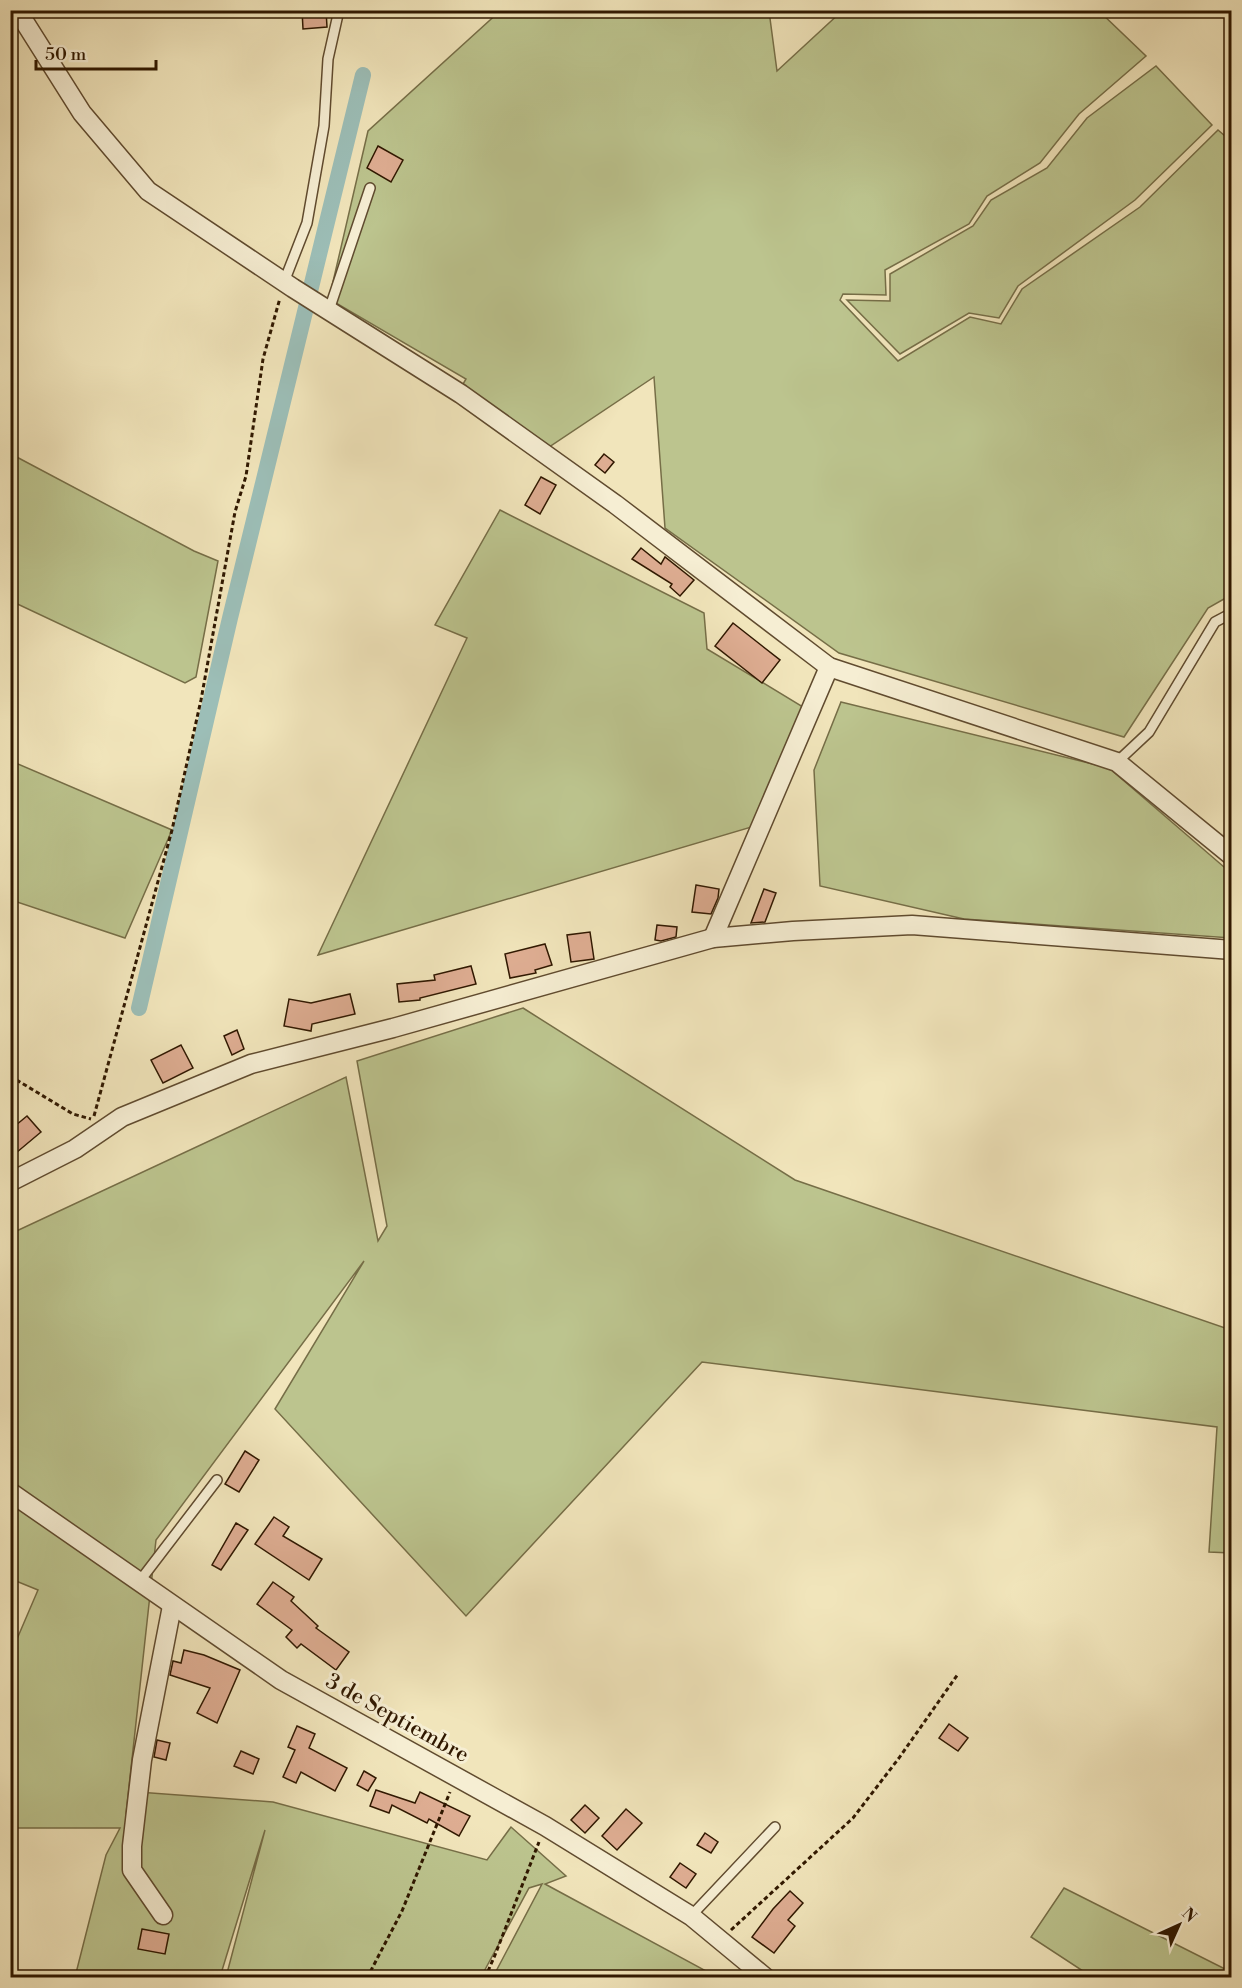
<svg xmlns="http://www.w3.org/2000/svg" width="1242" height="1988" viewBox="0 0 1242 1988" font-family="'Libre Bodoni',serif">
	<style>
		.green { fill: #bcc48e; stroke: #766e47; stroke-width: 1.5 }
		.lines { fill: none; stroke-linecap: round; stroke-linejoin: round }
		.canal { stroke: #9cbeb7; stroke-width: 16 }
		.building { fill: #dead92; stroke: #301800; stroke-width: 1.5 }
		.service-casing { stroke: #604b2f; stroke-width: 12 }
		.minor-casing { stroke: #604b2f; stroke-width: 21 }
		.path { stroke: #301800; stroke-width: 3; stroke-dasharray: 4.5 3; stroke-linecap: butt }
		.service { stroke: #f6eed3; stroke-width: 9 }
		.minor { stroke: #f6eed3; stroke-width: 18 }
		.labels { text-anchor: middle; stroke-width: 6; stroke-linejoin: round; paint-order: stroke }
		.street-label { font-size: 22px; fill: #301800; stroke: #f6eed3 }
	</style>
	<rect width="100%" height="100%" fill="#f1e5bb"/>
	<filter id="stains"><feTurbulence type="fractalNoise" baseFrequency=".00333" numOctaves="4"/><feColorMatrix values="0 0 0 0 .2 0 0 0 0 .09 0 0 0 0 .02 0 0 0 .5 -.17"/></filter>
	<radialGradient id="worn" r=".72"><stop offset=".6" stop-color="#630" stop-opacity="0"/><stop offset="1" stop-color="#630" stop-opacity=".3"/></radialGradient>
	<g class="green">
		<polygon points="500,11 769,11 777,71 842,11 1099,11 1146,56 1079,114 1040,163 987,196 969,224 885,270 886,295 843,294 840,300 898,361 970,317 1001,324 1022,289 1140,207 1218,130 1232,142 1231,595 1208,608 1124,737 839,653 665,528 654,377 549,447 463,384 466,379 329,299 368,131"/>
		<polygon points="1156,66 1212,125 1135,200 1018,286 999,318 969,313 900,354 847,300 890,301 890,274 973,226 991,200 1047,168 1087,118"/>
		<polygon points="11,454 194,551 218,561 196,677 185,683 11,601"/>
		<polygon points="500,510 704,613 707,649 808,710 755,826 318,955 467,638 435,625"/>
		<polygon points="841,702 1109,768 1231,873 1231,938 964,919 820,886 814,770"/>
		<polygon points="11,761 172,830 125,938 11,900"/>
		<polygon points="523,1008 795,1180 1231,1330 1231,1553 1209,1552 1217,1427 702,1362 466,1616 275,1409 364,1261 156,1540 126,1814 138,1792 273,1802 487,1860 511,1827 566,1876 545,1884 708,1972 714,1977 493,1977 542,1884 529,1888 481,1977 226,1977 265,1830 220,1977 75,1977 106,1855 120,1828 11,1828 11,1653 38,1590 11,1579 10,1234 346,1077 378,1241 387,1226 357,1061"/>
		<polygon points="1064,1888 1231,1972 1231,1977 1092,1977 1031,1937"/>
	</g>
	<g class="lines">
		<polyline class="canal" points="139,1008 230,618 363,75"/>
	</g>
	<g class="building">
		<polygon points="302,10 326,10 327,27 303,29"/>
		<polygon points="378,146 403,160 391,182 367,168"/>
		<polygon points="604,454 614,462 605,473 595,465"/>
		<polygon points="541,477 556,485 540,514 525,505"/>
		<polygon points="641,548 661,564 665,557 694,580 680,596 670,587 672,584 632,559"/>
		<polygon points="733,623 780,660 762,683 715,646"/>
		<polygon points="696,885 719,889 718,898 711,914 692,912"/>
		<polygon points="764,889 776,893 765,922 751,923"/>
		<polygon points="657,925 677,927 676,937 661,941 655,940"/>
		<polygon points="590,932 594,959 571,962 567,935"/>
		<polygon points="545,944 552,965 535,970 536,973 510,978 505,954"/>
		<polygon points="471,966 476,984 420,998 420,1000 399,1002 397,984 435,980 434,975"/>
		<polygon points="350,994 355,1014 312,1024 311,1031 284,1026 289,999 311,1003"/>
		<polygon points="237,1030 244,1049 232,1055 224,1036"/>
		<polygon points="181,1045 193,1068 163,1083 151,1060"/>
		<polygon points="27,1116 41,1132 10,1158 10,1130"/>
		<polygon points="245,1451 259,1460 239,1492 225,1484"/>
		<polygon points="274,1517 289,1527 283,1536 322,1559 309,1580 255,1544"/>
		<polygon points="236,1523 248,1530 221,1570 212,1565"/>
		<polygon points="273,1582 294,1597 291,1601 318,1626 316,1628 349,1652 336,1670 301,1644 297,1648 286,1637 292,1630 257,1604"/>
		<polygon points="184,1650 204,1655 240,1670 217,1723 197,1713 210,1688 170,1675 173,1661 181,1663"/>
		<polygon points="949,1724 968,1738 958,1751 939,1738"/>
		<polygon points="297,1726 315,1734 309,1748 347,1768 335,1791 301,1772 296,1783 283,1777 295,1750 288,1747"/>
		<polygon points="157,1740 170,1743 166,1760 154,1757"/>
		<polygon points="241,1751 259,1759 253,1774 234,1766"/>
		<polygon points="364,1771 376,1778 368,1791 357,1785"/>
		<polygon points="376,1790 415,1803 420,1792 470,1816 459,1836 429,1819 427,1823 392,1805 389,1813 370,1806"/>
		<polygon points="585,1805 599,1818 585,1833 571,1820"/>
		<polygon points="626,1809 642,1823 617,1850 602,1836"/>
		<polygon points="705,1833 718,1842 711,1853 697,1845"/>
		<polygon points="680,1863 696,1874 686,1888 670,1877"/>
		<polygon points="790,1891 803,1903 788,1920 795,1926 774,1953 752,1937 773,1909"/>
		<polygon points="142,1929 169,1934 165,1954 138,1949"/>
	</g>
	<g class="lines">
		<g class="service-casing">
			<g id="service">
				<polyline points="284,282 307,223 324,126 328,59 339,10"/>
				<polyline points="329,310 370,188"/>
				<polyline points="1117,762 1149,732 1215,622 1232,613"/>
				<polyline points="139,1582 217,1480"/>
				<polyline points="691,1916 775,1827"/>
			</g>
		</g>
		<g class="minor-casing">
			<g id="minor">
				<polyline points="17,10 82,113 148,191 293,288 461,394 615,504 829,667 1117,762 1232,856"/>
				<polyline points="713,938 829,667"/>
				<polyline points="10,1182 75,1149 122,1117 251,1064 393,1028 713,938 793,931 912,925 1232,950"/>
				<polyline points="10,1492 281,1680 545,1826 691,1916 766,1978"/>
				<polyline points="163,1915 132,1870 132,1846 142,1760 172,1606"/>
			</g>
		</g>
		<g class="path">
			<polyline points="10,1076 73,1114 91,1119"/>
			<polyline points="94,1116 172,830 201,700 235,512 246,476 263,359 280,298"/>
			<polyline points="731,1930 853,1818 899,1758 958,1674"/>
			<polyline points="367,1978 402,1911 450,1792"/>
			<polyline points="485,1978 495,1955 539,1842"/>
		</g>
		<use href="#service" class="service"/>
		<use href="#minor" class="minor"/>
	</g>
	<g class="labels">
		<g class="street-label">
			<text transform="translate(398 1717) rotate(29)" y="8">3 de Septiembre</text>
		</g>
	</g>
	<rect width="1242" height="1988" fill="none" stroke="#f1e5bb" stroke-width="36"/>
	<rect x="12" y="12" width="1218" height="1964" fill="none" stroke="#301800" stroke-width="3"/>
	<rect x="18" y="18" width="1206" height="1952" fill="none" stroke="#301800" stroke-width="1.5"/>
	<g transform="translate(1179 1925) rotate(45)" stroke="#f6eed3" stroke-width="4.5" paint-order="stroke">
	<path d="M0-4.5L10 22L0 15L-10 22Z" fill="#301800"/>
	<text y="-9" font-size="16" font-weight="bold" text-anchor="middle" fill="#301800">N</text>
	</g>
	<path d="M36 60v9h120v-9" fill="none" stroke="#301800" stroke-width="3"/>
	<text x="45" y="60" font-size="18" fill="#301800" stroke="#f6eed3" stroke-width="4.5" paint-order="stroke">50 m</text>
	<rect width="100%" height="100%" filter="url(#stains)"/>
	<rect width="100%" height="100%" fill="url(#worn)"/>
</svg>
